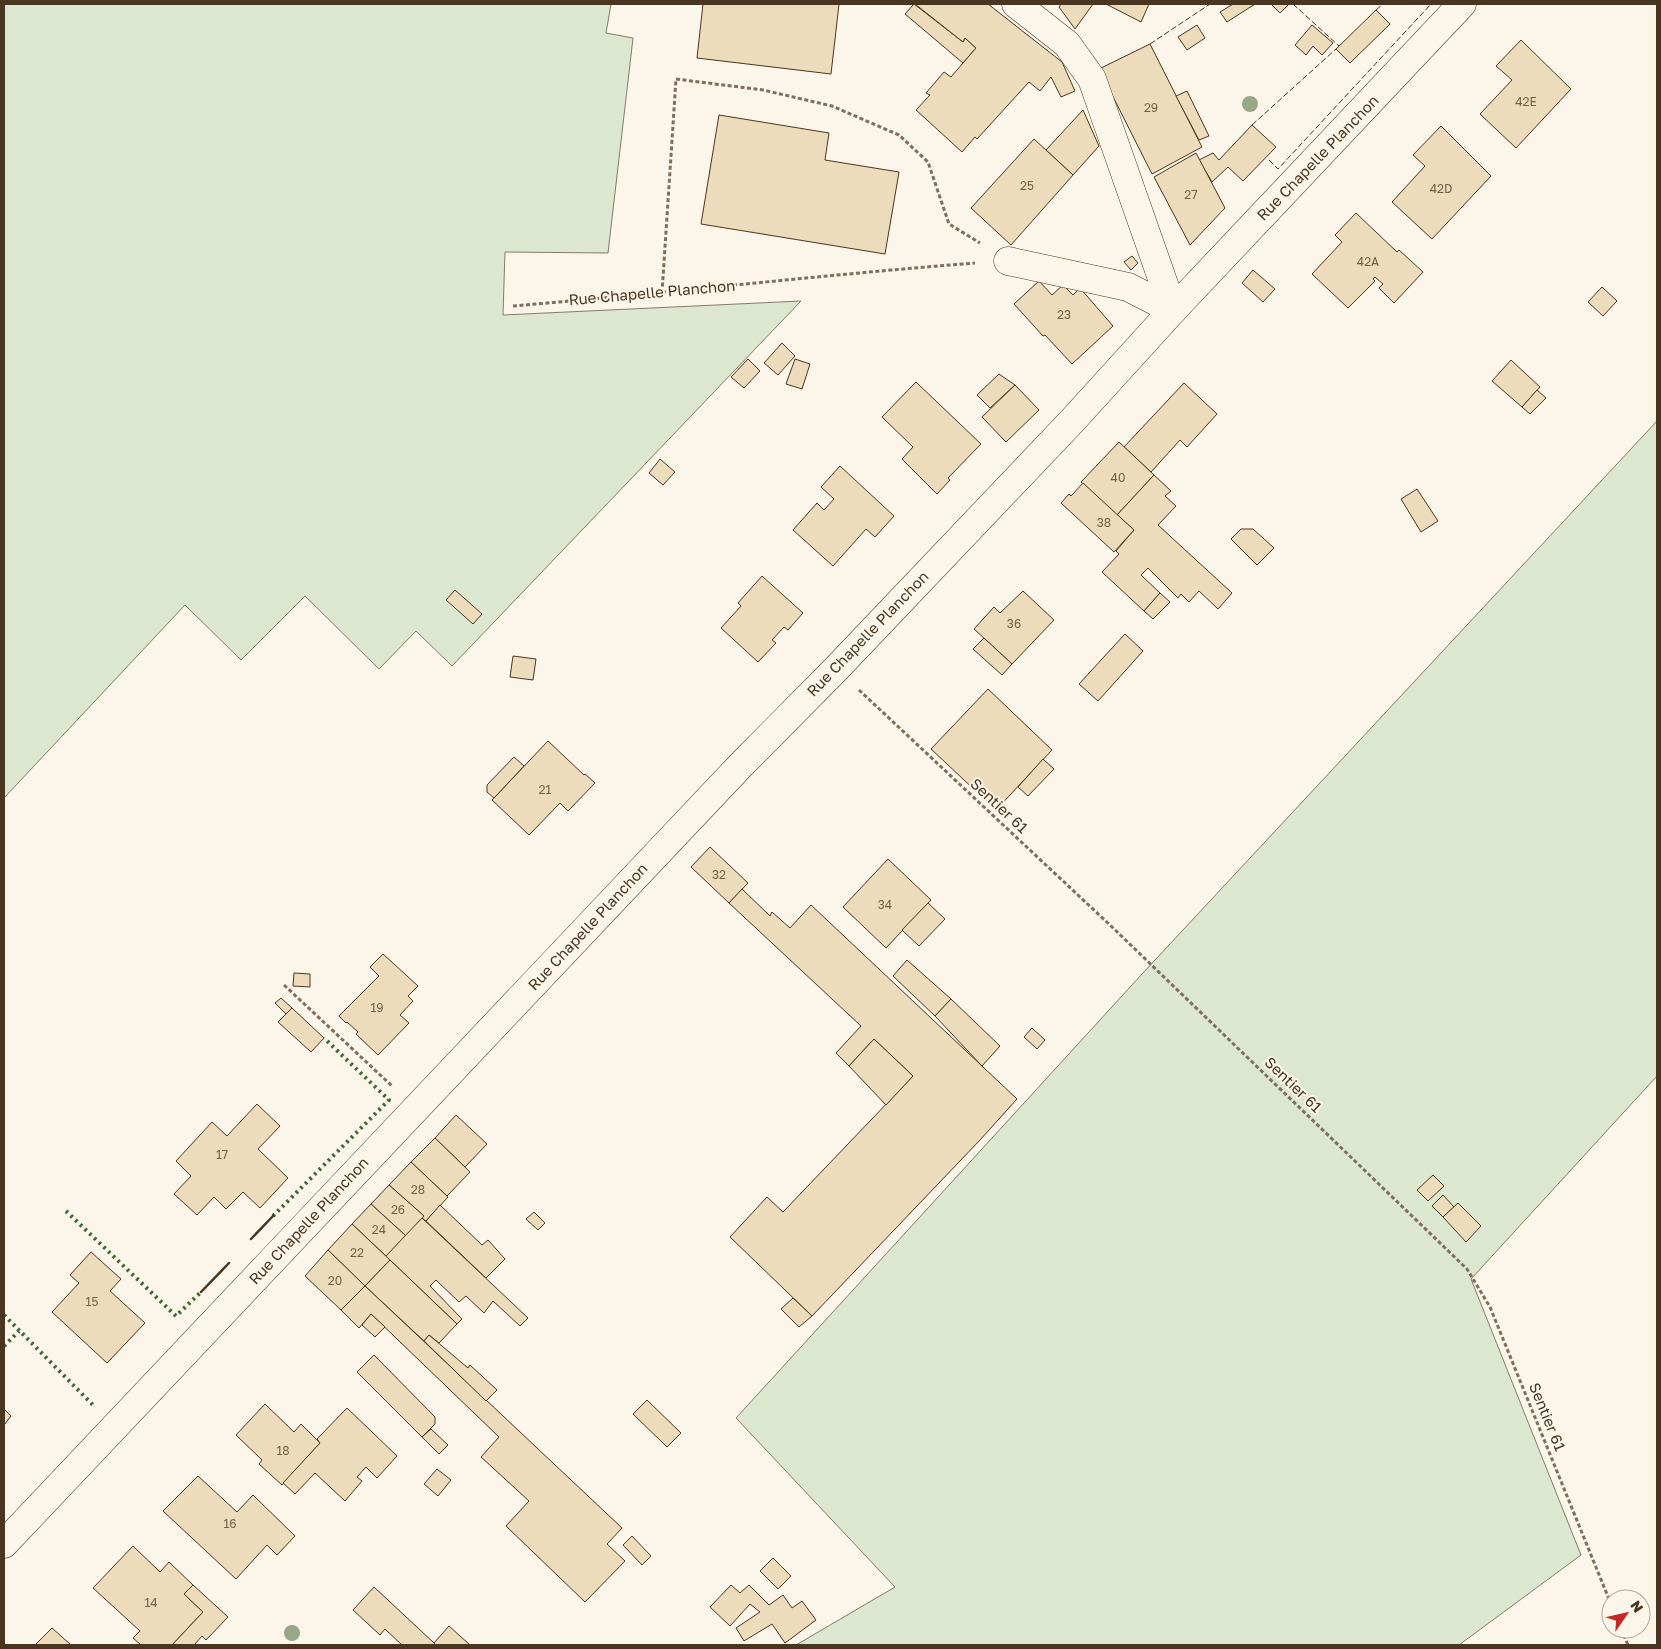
<svg xmlns="http://www.w3.org/2000/svg" width="1661" height="1649" viewBox="0 0 1661 1649" font-family="'Golos Text',sans-serif">
	<style>
		.green { fill: #dce7d0; stroke: #887966 }
		.building { fill: #ecdcbc; stroke: #4a3520 }
		.lines { fill: none; stroke-linecap: round; stroke-linejoin: round }
		.minor-casing { stroke: #4a3520; stroke-width: 29 }
		.path { stroke: #7f6f5c; stroke-width: 3; stroke-dasharray: 4 2.5; stroke-linecap: butt }
		.minor { stroke: #fbf6e9; stroke-width: 28 }
		.hedge { stroke: #436837; stroke-width: 4; stroke-dasharray: 2.5 4; stroke-linecap: butt }
		.fence { stroke: #4a3520; stroke-width: 1; stroke-dasharray: 6 2.5; stroke-linecap: butt }
		.wall { stroke: #4a3520; stroke-width: 2.5 }
		.tree { fill: #96a887 }
		.labels { text-anchor: middle; stroke-width: 4; stroke-linejoin: round; paint-order: stroke }
		.number-label { font-size: 12px; fill: #725f47 }
		.street-label { font-size: 15px; fill: #4a3520; stroke: #fbf6e9 }
	</style>
	<rect width="100%" height="100%" fill="#fbf6e9"/>
	<g class="green">
		<polygon points="4,4 611,4 606,33 633,38 608,253 505,252 503,315 801,301 452,666 416,631 379,669 305,596 241,660 185,605 4,798"/>
		<polygon points="1657,421 1657,1076 1471,1279 1581,1555 1459,1645 796,1645 895,1587 736,1418 1142,974"/>
	</g>
	<g class="building">
		<polygon points="703,4 839,4 831,74 697,58"/>
		<polygon points="914,4 963,42 965,38 976,48 963,63 905,14"/>
		<polygon points="915,4 988,4 1062,62 1075,91 1061,97 1051,77 1040,91 1029,82 977,139 975,137 962,152 916,110 930,95 926,93 944,72 951,77 976,48 965,38 963,42"/>
		<polygon points="1061,4 1093,4 1075,29 1059,7"/>
		<polygon points="1106,4 1149,4 1141,22"/>
		<polygon points="1233,4 1255,4 1227,22 1220,12"/>
		<polygon points="1271,4 1287,4 1288,5 1280,13"/>
		<polygon points="1376,10 1390,24 1350,63 1336,49"/>
		<polygon points="1197,25 1205,38 1187,50 1178,37"/>
		<polygon points="1312,25 1333,43 1322,55 1313,46 1306,55 1295,45"/>
		<polygon points="1521,40 1571,89 1516,148 1480,114 1512,80 1496,66"/>
		<polygon points="1150,44 1202,147 1152,174 1099,69"/>
		<polygon points="1187,91 1209,136 1199,140 1176,96"/>
		<polygon points="1083,110 1099,146 1073,175 1046,150"/>
		<polygon points="719,115 829,133 825,160 899,172 885,254 701,224"/>
		<polygon points="1252,125 1276,147 1243,181 1228,167 1212,182 1199,160 1213,153 1219,160"/>
		<polygon points="1441,126 1491,176 1432,239 1392,202 1425,166 1413,155"/>
		<polygon points="1034,139 1073,175 1011,245 971,208"/>
		<polygon points="1196,153 1225,208 1190,245 1154,177"/>
		<polygon points="1356,213 1397,252 1399,250 1423,272 1394,303 1379,288 1383,284 1375,277 1373,279 1375,281 1348,308 1312,274 1342,242 1335,235"/>
		<polygon points="1132,256 1138,263 1131,270 1124,262"/>
		<polygon points="1253,270 1275,289 1263,302 1242,283"/>
		<polygon points="1039,281 1052,295 1063,285 1073,295 1080,288 1113,326 1072,364 1045,335 1043,336 1014,304"/>
		<polygon points="1602,287 1617,301 1603,316 1588,302"/>
		<polygon points="782,343 795,356 778,375 764,363"/>
		<polygon points="748,359 760,371 744,388 731,377"/>
		<polygon points="795,359 810,364 802,389 786,384"/>
		<polygon points="1511,360 1540,387 1522,407 1492,381"/>
		<polygon points="999,374 1015,385 990,408 977,395"/>
		<polygon points="916,382 981,444 948,478 950,480 937,494 902,459 913,447 882,417"/>
		<polygon points="1184,383 1217,414 1187,447 1180,440 1151,472 1124,447"/>
		<polygon points="1015,385 1039,410 1006,442 982,417"/>
		<polygon points="1537,390 1546,398 1530,414 1522,407"/>
		<polygon points="1119,442 1154,475 1117,515 1081,482"/>
		<polygon points="660,459 675,472 663,485 649,473"/>
		<polygon points="840,466 894,516 875,537 866,529 833,566 793,530 817,503 824,510 834,499 821,487"/>
		<polygon points="1154,475 1171,491 1165,496 1176,506 1158,525 1232,593 1218,609 1199,591 1189,602 1181,594 1178,598 1148,568 1141,575 1160,593 1144,611 1102,572 1119,554 1116,551 1134,530 1117,515"/>
		<polygon points="1083,483 1134,530 1114,552 1061,503 1069,494 1071,496"/>
		<polygon points="1417,489 1438,521 1421,532 1401,499"/>
		<polygon points="1241,529 1253,529 1274,548 1257,565 1231,539"/>
		<polygon points="762,576 803,613 788,630 784,627 772,640 776,643 758,662 721,628 741,606 738,603"/>
		<polygon points="455,590 482,614 473,624 446,600"/>
		<polygon points="1023,591 1054,620 1012,664 974,629 994,607 1000,613"/>
		<polygon points="1160,593 1170,602 1153,619 1144,611"/>
		<polygon points="1125,634 1143,651 1098,701 1079,684"/>
		<polygon points="984,638 1012,664 1002,675 973,649"/>
		<polygon points="513,656 536,659 533,680 510,677"/>
		<polygon points="988,689 1052,750 996,810 931,749"/>
		<polygon points="548,741 584,775 585,774 595,783 568,811 560,803 529,835 492,800"/>
		<polygon points="514,757 524,766 494,798 487,792 487,785"/>
		<polygon points="1043,759 1054,769 1028,796 1018,787"/>
		<polygon points="710,847 748,883 729,903 691,867"/>
		<polygon points="888,859 931,900 886,948 843,907"/>
		<polygon points="742,889 770,916 772,912 790,928 811,905 1017,1099 980,1140 812,1316 730,1237 767,1197 783,1212 913,1076 874,1039 849,1066 836,1053 861,1026 729,903"/>
		<polygon points="928,903 945,919 919,946 902,930"/>
		<polygon points="383,954 418,986 408,996 413,1001 400,1015 409,1023 378,1055 356,1034 358,1032 347,1022 346,1023 339,1016 379,976 370,967"/>
		<polygon points="907,960 951,999 935,1016 893,976"/>
		<polygon points="294,973 310,974 310,987 293,986"/>
		<polygon points="281,998 292,1008 286,1014 275,1003"/>
		<polygon points="951,999 1000,1046 982,1066 935,1016"/>
		<polygon points="292,1008 324,1038 311,1052 278,1022"/>
		<polygon points="1032,1028 1045,1040 1037,1049 1024,1037"/>
		<polygon points="874,1039 913,1076 886,1105 849,1066"/>
		<polygon points="257,1104 280,1126 258,1149 288,1178 260,1208 243,1192 226,1209 214,1197 197,1215 174,1194 191,1176 176,1161 212,1122 227,1136"/>
		<polygon points="456,1115 487,1144 465,1167 435,1138"/>
		<polygon points="435,1138 470,1172 447,1196 411,1162"/>
		<polygon points="411,1162 448,1197 426,1221 422,1218 424,1216 389,1185"/>
		<polygon points="1433,1175 1444,1186 1428,1201 1417,1190"/>
		<polygon points="389,1185 424,1216 406,1236 371,1204"/>
		<polygon points="1443,1195 1454,1207 1443,1217 1432,1206"/>
		<polygon points="1458,1203 1481,1226 1466,1242 1443,1217"/>
		<polygon points="371,1204 406,1236 386,1256 352,1224"/>
		<polygon points="440,1205 482,1245 488,1240 505,1259 486,1278 426,1221"/>
		<polygon points="534,1212 545,1223 538,1230 526,1219"/>
		<polygon points="422,1218 528,1318 520,1326 493,1301 484,1313 466,1296 459,1302 436,1280 430,1286 462,1319 457,1324 390,1260 386,1256"/>
		<polygon points="352,1224 390,1260 365,1286 328,1250"/>
		<polygon points="328,1250 365,1286 341,1310 305,1276"/>
		<polygon points="91,1252 121,1279 110,1291 145,1323 107,1363 52,1312 79,1283 70,1275"/>
		<polygon points="390,1260 457,1324 439,1343 429,1335 424,1341 365,1286"/>
		<polygon points="365,1286 622,1528 607,1544 625,1561 585,1602 506,1526 529,1501 481,1457 499,1437 371,1314 359,1328 341,1310"/>
		<polygon points="793,1298 812,1316 799,1327 781,1309"/>
		<polygon points="371,1314 385,1327 375,1337 362,1325"/>
		<polygon points="429,1335 468,1368 470,1365 497,1390 486,1401 424,1341"/>
		<polygon points="374,1355 435,1417 435,1424 422,1437 357,1372"/>
		<polygon points="647,1400 681,1433 667,1447 633,1414"/>
		<polygon points="265,1404 294,1432 301,1424 320,1443 282,1485 259,1464 262,1460 236,1435"/>
		<polygon points="347,1408 397,1456 377,1478 366,1467 357,1477 362,1481 345,1501 315,1473 295,1494 283,1483 320,1443 317,1439"/>
		<polygon points="4,1409 11,1416 4,1425"/>
		<polygon points="431,1429 448,1445 439,1454 422,1437"/>
		<polygon points="437,1469 451,1480 438,1496 424,1484"/>
		<polygon points="198,1476 237,1512 253,1495 295,1536 277,1555 267,1545 236,1579 163,1511"/>
		<polygon points="632,1536 651,1556 642,1565 623,1545"/>
		<polygon points="133,1546 160,1572 169,1562 193,1585 184,1594 203,1612 172,1645 141,1645 133,1638 140,1631 93,1588"/>
		<polygon points="773,1558 791,1576 778,1589 760,1571"/>
		<polygon points="193,1585 228,1617 206,1640 202,1636 194,1645 172,1645 203,1612 184,1594"/>
		<polygon points="731,1585 740,1593 749,1585 769,1605 783,1595 792,1608 802,1601 816,1620 785,1643 772,1624 744,1641 736,1628 760,1612 750,1604 730,1626 710,1607"/>
		<polygon points="374,1587 434,1643 436,1645 402,1645 385,1629 380,1635 353,1610"/>
		<polygon points="449,1626 470,1645 436,1645 434,1643"/>
		<polygon points="52,1628 71,1645 35,1645"/>
	</g>
	<g class="lines">
		<g class="minor-casing">
			<g id="minor">
				<polyline points="1016,4 1067,44 1092,79 1173,310"/>
				<polyline points="1008,261 1128,287 1173,310"/>
				<polyline points="4,1544 740,766 836,669 1072,421 1173,310 1462,4"/>
			</g>
		</g>
		<g class="path">
			<polyline points="662,293 676,79 763,90 832,106 899,135 928,162 949,224 980,243"/>
			<path d="M513,306C667,293 821,275 975,263"/>
			<polyline points="859,690 1110,925 1467,1269 1490,1307 1611,1604"/>
			<polyline points="284,985 392,1086"/>
			<polyline points="1621,1629 1628,1645"/>
		</g>
		<use href="#minor" class="minor"/>
		<g class="hedge">
			<polyline points="66,1211 176,1316 201,1292"/>
			<polyline points="273,1216 389,1100 324,1038"/>
			<polyline points="4,1315 93,1405"/>
			<polyline points="4,1346 19,1331"/>
		</g>
		<g class="fence">
			<polyline points="1293,4 1339,46"/>
			<polyline points="1376,10 1383,4"/>
			<polyline points="1150,44 1210,4"/>
			<polyline points="1252,125 1336,49"/>
			<polyline points="1269,160 1278,169 1431,4"/>
		</g>
		<g class="wall">
			<polyline points="251,1239 273,1216"/>
			<polyline points="201,1292 229,1263"/>
		</g>
	</g>
	<g class="tree">
		<circle cx="1250" cy="104" r="8"/>
		<circle cx="292" cy="1633" r="8"/>
	</g>
	<g class="labels">
		<g class="number-label">
			<text x="1526" y="106">42E</text>
			<text x="1151" y="112">29</text>
			<text x="1027" y="190">25</text>
			<text x="1441" y="193">42D</text>
			<text x="1191" y="199">27</text>
			<text x="1368" y="266">42A</text>
			<text x="1064" y="319">23</text>
			<text x="1118" y="482">40</text>
			<text x="1104" y="527">38</text>
			<text x="1014" y="628">36</text>
			<text x="545" y="794">21</text>
			<text x="719" y="879">32</text>
			<text x="885" y="909">34</text>
			<text x="377" y="1012">19</text>
			<text x="222" y="1159">17</text>
			<text x="418" y="1194">28</text>
			<text x="398" y="1214">26</text>
			<text x="379" y="1234">24</text>
			<text x="357" y="1257">22</text>
			<text x="335" y="1285">20</text>
			<text x="92" y="1306">15</text>
			<text x="283" y="1455">18</text>
			<text x="230" y="1528">16</text>
			<text x="151" y="1607">14</text>
		</g>
		<g class="street-label">
			<text transform="translate(1318 158) rotate(-46)" y="5">Rue Chapelle Planchon</text>
			<text transform="translate(652 293) rotate(-5)" y="5">Rue Chapelle Planchon</text>
			<text transform="translate(868 634) rotate(-46)" y="5">Rue Chapelle Planchon</text>
			<text transform="translate(999 806) rotate(43)" y="5">Sentier 61</text>
			<text transform="translate(588 927) rotate(-47)" y="5">Rue Chapelle Planchon</text>
			<text transform="translate(1293 1085) rotate(44)" y="5">Sentier 61</text>
			<text transform="translate(309 1221) rotate(-47)" y="5">Rue Chapelle Planchon</text>
			<text transform="translate(1547 1417) rotate(68)" y="5">Sentier 61</text>
		</g>
	</g>
	<rect width="1661" height="1649" fill="none" stroke="#4a3520" stroke-width="10"/>
	<g transform="translate(1626 1614) rotate(56)"><circle r="24" fill="#fbf6e9" stroke="#b4a999"/>
	<path d="M0-4L9 19L0 12L-9 19Z" fill="#c62828"/>
	<text y="-8" font-size="14" font-weight="bold" text-anchor="middle" fill="#4a3520">N</text>
	</g>
</svg>
